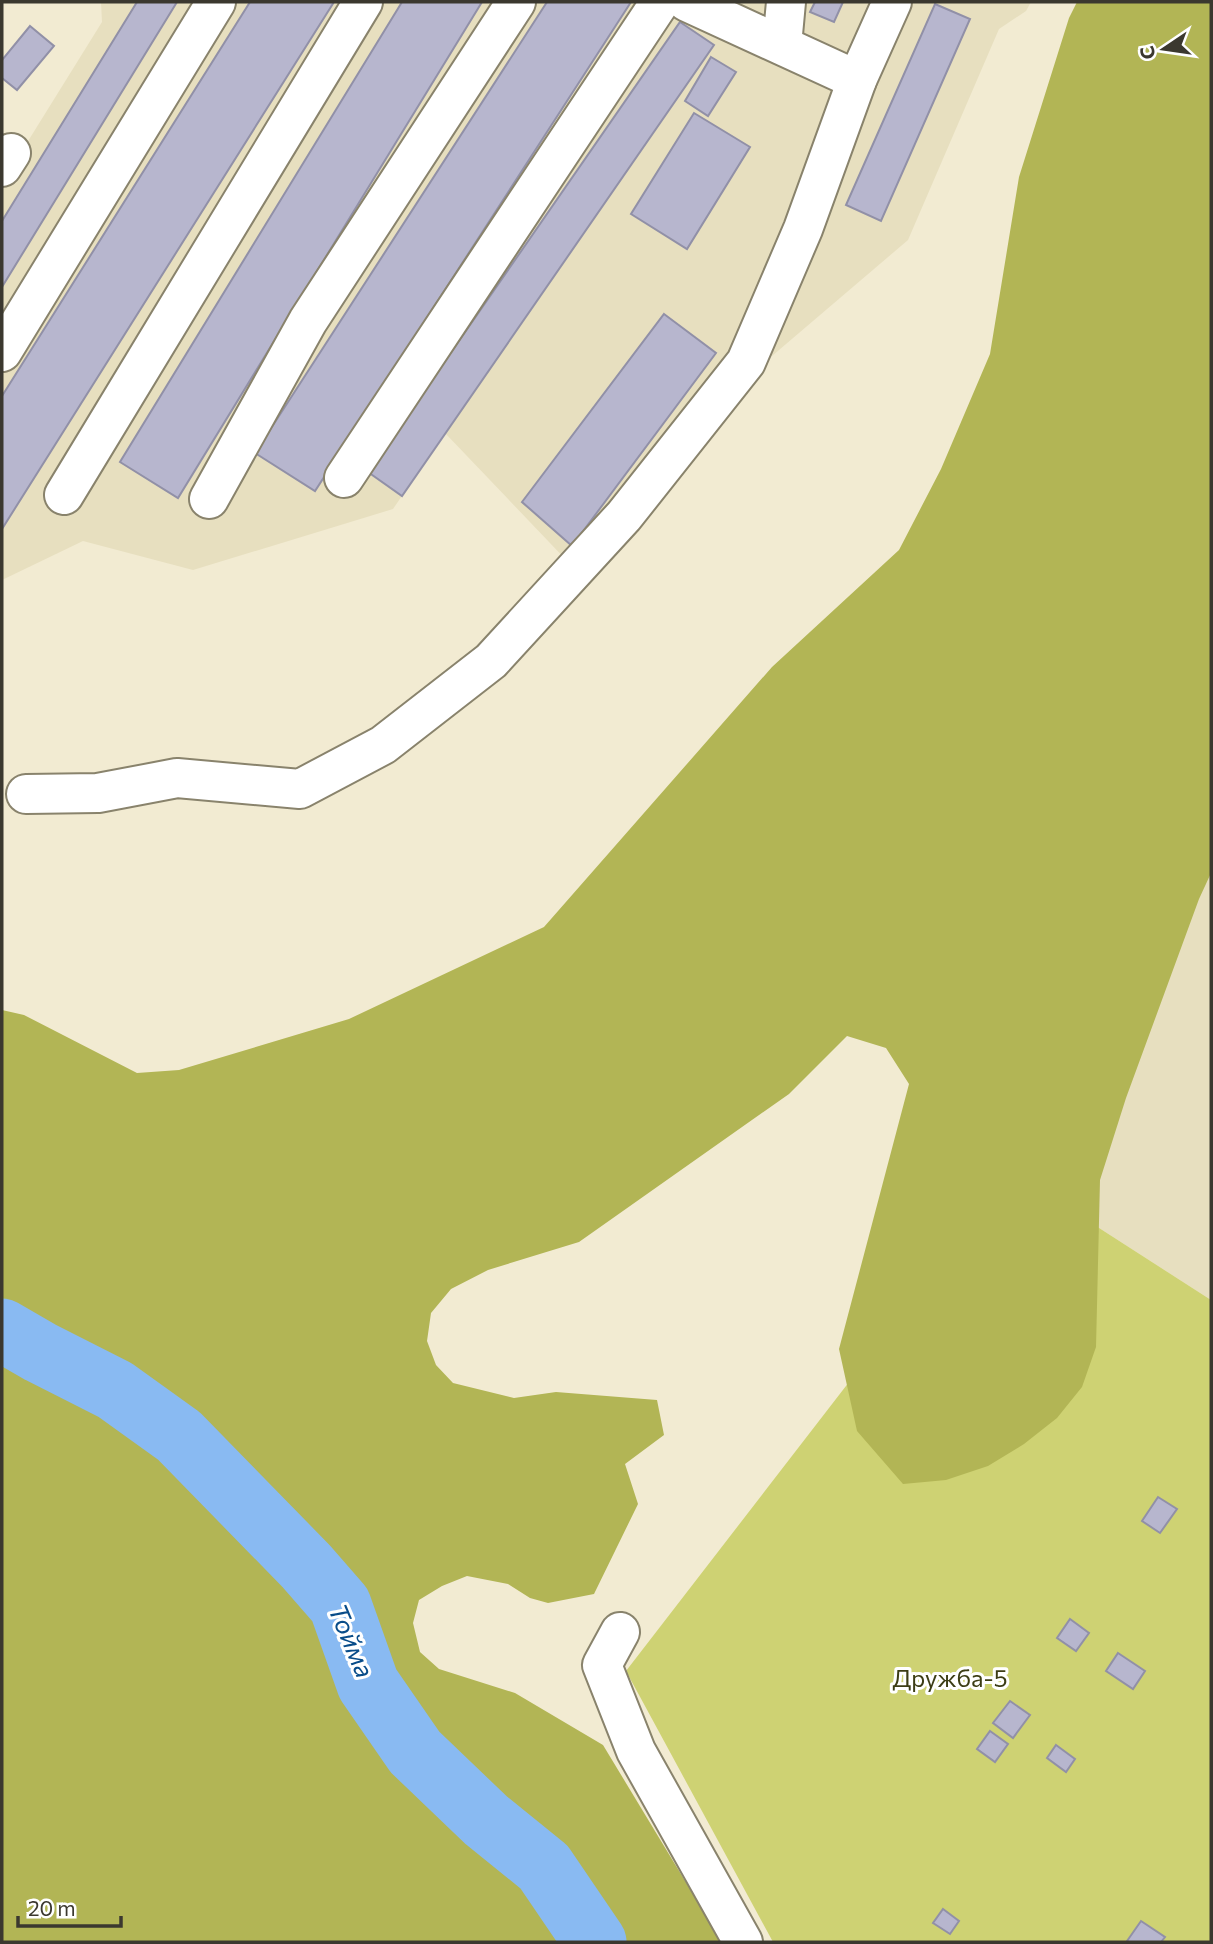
<svg xmlns="http://www.w3.org/2000/svg" width="1213" height="1944" viewBox="0 0 1213 1944" font-family="Commissioner,sans-serif">
	<style>
		.built { fill: #e7dfbf }
		.green { fill: #ced273 }
		.forest { fill: #b2b555 }
		.lines { fill: none; stroke-linecap: round; stroke-linejoin: round }
		.river { stroke: #89baf2; stroke-width: 63 }
		.building { fill: #b7b6ce; stroke: #9190a7; stroke-width: 2 }
		.minor-casing { stroke: #89836c; stroke-width: 42 }
		.minor { stroke: #fff; stroke-width: 38 }
		.labels { text-anchor: middle; stroke-width: 6; stroke-linejoin: round; paint-order: stroke }
		.park-label { font-size: 24px; fill: #3c3d15; stroke: #fff }
		.water-label { font-size: 26px; font-style: italic; fill: #084c89; stroke: #fff }
	</style>
	<rect width="100%" height="100%" fill="#f2ebd2"/>
	<g class="built">
		<polygon points="101,2 1031,2 1026,11 999,29 908,240 758,368 570,564 445,433 393,509 193,570 83,541 2,580 2,183 102,22"/>
		<polygon points="1211,856 1211,1300 1068,1208"/>
	</g>
	<polygon class="green" points="1022,1158 1068,1208 1211,1300 1211,1942 773,1942 626,1671"/>
	<polygon class="forest" points="1077,2 1211,2 1211,873 1199,899 1126,1098 1100,1180 1096,1347 1082,1387 1057,1418 1024,1444 988,1466 946,1480 903,1484 857,1431 839,1349 909,1084 886,1048 847,1036 789,1094 579,1242 488,1270 451,1289 431,1313 427,1341 436,1365 453,1383 514,1398 556,1392 657,1400 664,1435 625,1464 638,1504 594,1594 548,1603 530,1598 508,1584 467,1576 442,1586 419,1600 413,1623 420,1652 439,1669 515,1693 603,1745 722,1942 2,1942 2,1010 24,1015 137,1073 179,1070 349,1019 544,927 772,667 899,550 941,469 990,354 1019,177 1069,18"/>
	<g class="lines">
		<polyline class="river" points="2,1330 40,1352 115,1390 179,1436 306,1566 340,1605 368,1684 415,1752 486,1820 544,1867 595,1942"/>
	</g>
	<g class="building">
		<polygon points="137,2 177,2 2,287 2,221"/>
		<polygon points="250,2 334,2 2,529 2,396"/>
		<polygon points="402,2 482,2 178,498 120,462"/>
		<polygon points="547,2 631,2 315,491 255,453"/>
		<polygon points="815,2 843,2 834,22 810,12"/>
		<polygon points="935,4 970,19 881,221 846,205"/>
		<polygon points="680,22 714,45 402,496 368,472"/>
		<polygon points="30,26 54,46 17,90 2,78 2,60"/>
		<polygon points="711,57 736,72 708,116 685,101"/>
		<polygon points="694,113 750,147 687,249 631,214"/>
		<polygon points="664,314 716,353 572,546 522,502"/>
		<polygon points="1158,1497 1177,1509 1160,1533 1142,1521"/>
		<polygon points="1070,1619 1089,1633 1076,1651 1057,1638"/>
		<polygon points="1118,1653 1145,1671 1133,1689 1106,1671"/>
		<polygon points="1010,1701 1030,1715 1013,1738 993,1723"/>
		<polygon points="990,1731 1008,1744 995,1762 977,1749"/>
		<polygon points="1056,1745 1075,1759 1066,1772 1047,1758"/>
		<polygon points="943,1909 959,1921 950,1934 933,1923"/>
		<polygon points="1141,1921 1165,1937 1161,1942 1129,1942 1127,1941"/>
	</g>
	<g class="lines">
		<g class="minor-casing">
			<g id="minor">
				<polyline points="687,2 857,80"/>
				<polyline points="782,45 786,2"/>
				<polyline points="2,167 11,153"/>
				<polyline points="2,352 216,2"/>
				<polyline points="344,478 660,2"/>
				<polyline points="64,495 363,2"/>
				<polyline points="209,499 308,321 516,2"/>
				<polyline points="26,794 98,793 177,778 300,789 383,745 491,661 624,516 746,362 803,229 857,80 892,2"/>
				<polyline points="620,1632 602,1665 636,1751 743,1942"/>
			</g>
		</g>
		<use href="#minor" class="minor"/>
	</g>
	<g class="labels">
		<g class="park-label">
			<text x="950" y="1687">Дружба-5</text>
		</g>
		<g class="water-label">
			<text transform="translate(351 1641) rotate(67)" y="9">Тойма</text>
		</g>
	</g>
	<rect width="1213" height="1944" fill="none" stroke="#3b382f" stroke-width="7"/>
	<g transform="translate(1164 49) rotate(257)" stroke="#ffffff" stroke-width="5" paint-order="stroke">
	<path d="M0-5L12 26L0 18L-12 26Z" fill="#3b382f"/>
	<text y="-10" font-size="19" font-weight="bold" text-anchor="middle" fill="#3b382f">С</text>
	</g>
	<path d="M18 1916v10h103v-10" fill="none" stroke="#3b382f" stroke-width="3.5"/>
	<text x="28" y="1916" font-size="21" fill="#3b382f" stroke="#ffffff" stroke-width="5" paint-order="stroke">20 m</text>
</svg>
